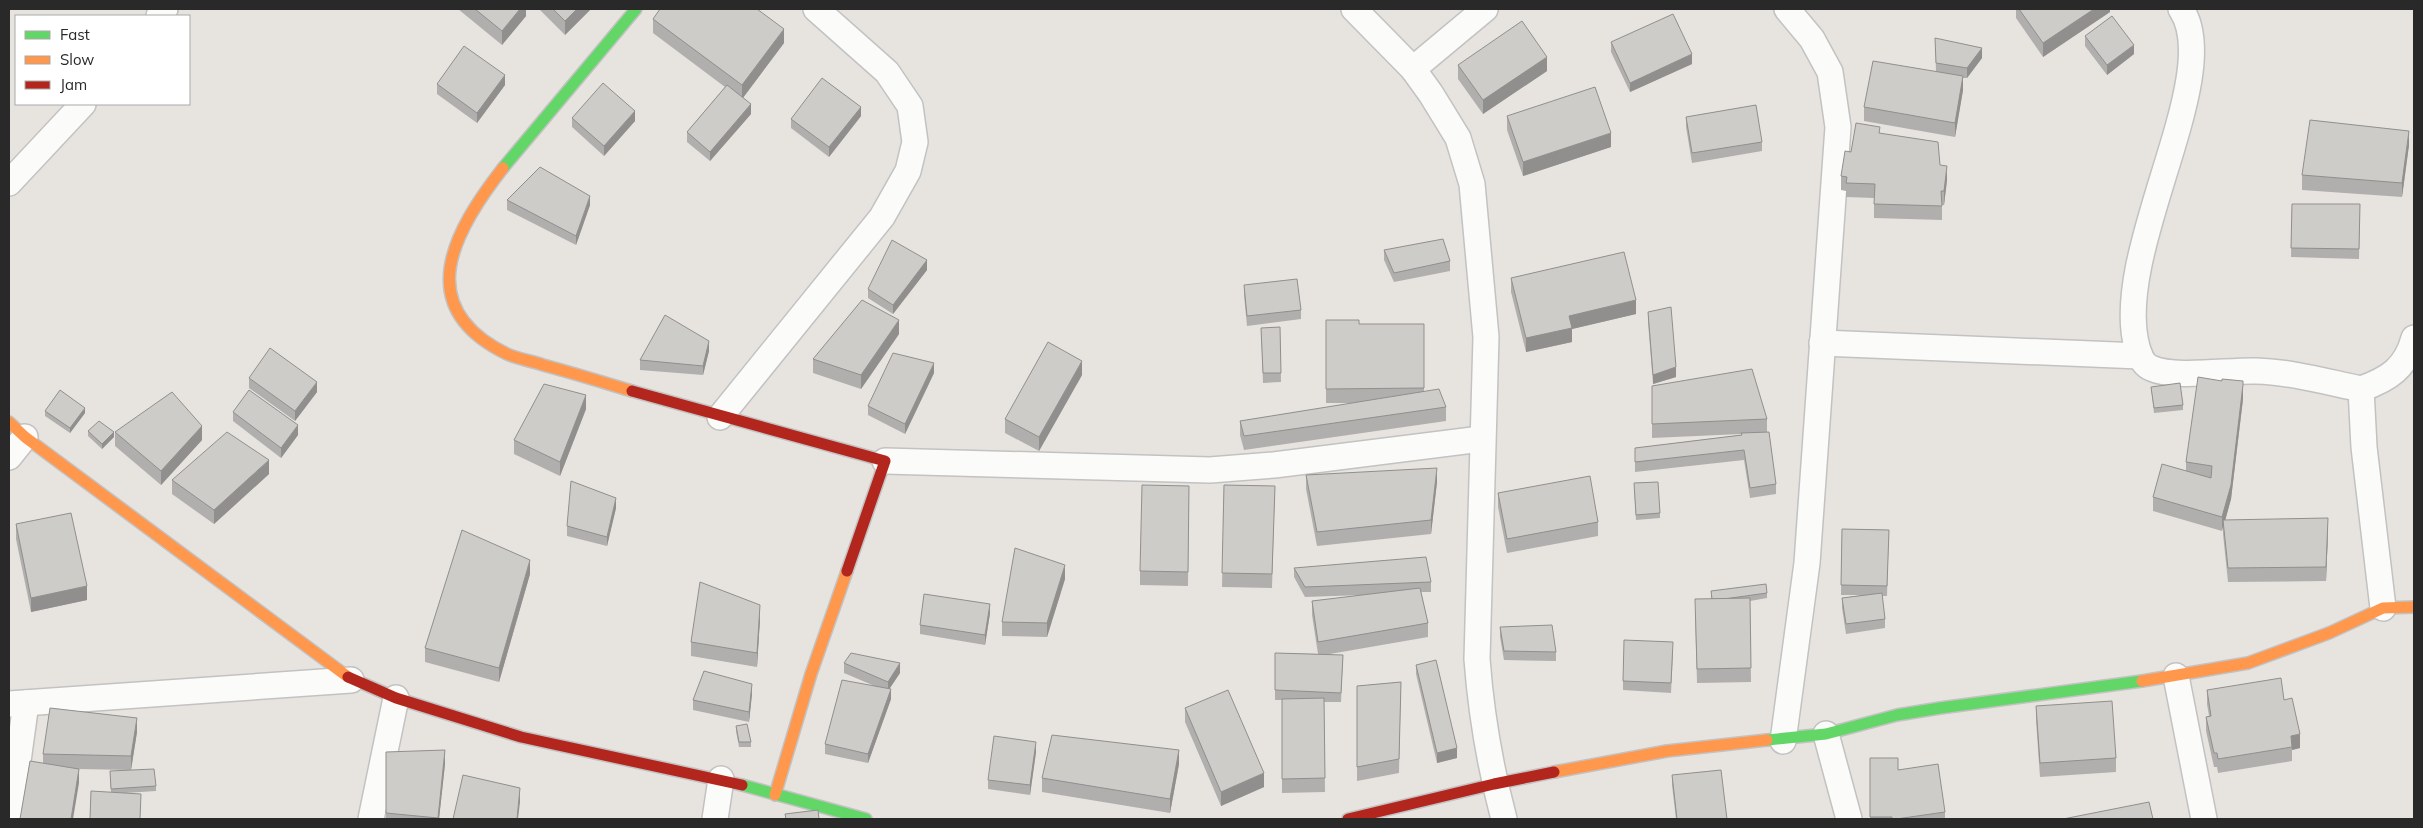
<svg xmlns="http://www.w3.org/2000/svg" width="2423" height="828" viewBox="0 0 2423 828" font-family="Mulish,sans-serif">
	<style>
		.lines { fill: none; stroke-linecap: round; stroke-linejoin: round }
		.street-casing { stroke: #c3c2c2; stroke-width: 28 }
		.fast-casing { stroke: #c3c2c2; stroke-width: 14 }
		.slow-casing { stroke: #c3c2c2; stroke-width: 14 }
		.jam-casing { stroke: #c3c2c2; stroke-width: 14 }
		.street { stroke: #fbfbfa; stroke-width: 25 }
		.fast { stroke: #63d668; stroke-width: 11 }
		.slow { stroke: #ff974d; stroke-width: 11 }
		.jam { stroke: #b3261e; stroke-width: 11 }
		.wall { fill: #b1afad }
		.shaded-wall { fill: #908f8d }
		.building { fill: #ceccc9; stroke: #908f8d }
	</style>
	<rect width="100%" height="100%" fill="#e7e4e0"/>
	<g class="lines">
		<g class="street-casing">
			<g id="street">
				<path d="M1354,9L1413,69L1431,94L1458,138L1472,184L1486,337L1477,659C1481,713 1490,766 1504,819"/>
				<path d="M2181,9C2226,75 2111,252 2137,347C2139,354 2143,365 2151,368C2174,379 2229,370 2256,371C2292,372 2327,382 2361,389L2364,447L2383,608"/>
				<polyline points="159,16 165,9"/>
				<polyline points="1413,69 1485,9"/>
				<polyline points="9,183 83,104"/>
				<polyline points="1822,343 2140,356"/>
				<path d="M2361,389C2389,379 2406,368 2414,338"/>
				<polyline points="720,417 882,217 908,171 915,142 910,106 887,72 816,9"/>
				<polyline points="9,457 25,437"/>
				<polyline points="885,461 1210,470 1274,465 1481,439"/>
				<polyline points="2176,676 2204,819"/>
				<polyline points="9,704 351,680"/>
				<polyline points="1826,734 1849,819"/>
				<polyline points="1783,741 1807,563 1838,127 1830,72 1812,39 1787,9"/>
				<polyline points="10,819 26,703"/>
				<polyline points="371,819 396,698"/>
				<polyline points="715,819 721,779"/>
			</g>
		</g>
		<g class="fast-casing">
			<g id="fast">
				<polyline points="503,168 636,9"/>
				<polyline points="1767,740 1826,734 1897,715 1940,708 2142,681"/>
				<polyline points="742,785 866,819"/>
			</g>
		</g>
		<g class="slow-casing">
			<g id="slow">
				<path d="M503,168C453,232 411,307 507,354C518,359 532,361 543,365C573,373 602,382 632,391"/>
				<polyline points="9,422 25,437 348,677"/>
				<polyline points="2142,681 2248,663 2329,633 2383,608 2414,607"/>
				<polyline points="1554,772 1667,751 1767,740"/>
				<polyline points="775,795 811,674 847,571"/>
			</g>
		</g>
		<g class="jam-casing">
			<g id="jam">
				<polyline points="632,391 885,461 847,571"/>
				<polyline points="348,677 396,698 521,737 742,785"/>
				<polyline points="1348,819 1494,784 1554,772"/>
			</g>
		</g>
		<use href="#street" class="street"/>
		<use href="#fast" class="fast"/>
		<use href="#slow" class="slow"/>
		<use href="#jam" class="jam"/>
	</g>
	<g class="wall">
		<polygon points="458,9 526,9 526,16 502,45"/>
		<polygon points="539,9 591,9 565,35"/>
		<polygon points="2016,9 2110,9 2110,12 2043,57 2016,18"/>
		<polygon points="653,19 784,43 743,98 751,114 710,161 687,142 687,132 725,87 653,33"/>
		<polygon points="2085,36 2134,54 2107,75 2085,46"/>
		<polygon points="1935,38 1982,58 1967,78 1963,78 1963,90 1955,137 1864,121 1864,107 1936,72"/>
		<polygon points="1611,42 1692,64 1630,92 1611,52"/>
		<polygon points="1458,65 1547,71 1483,114 1458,79"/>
		<polygon points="437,84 505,85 477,123 437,94"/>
		<polygon points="861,116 829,157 791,128 791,119"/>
		<polygon points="1507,116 1611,147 1523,176 1507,130"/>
		<polygon points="1686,117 1762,142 1762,151 1692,163 1686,127"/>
		<polygon points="572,118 635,121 604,156 572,127"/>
		<polygon points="1880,133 1940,165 1947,180 1944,205 1942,205 1942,220 1874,218 1874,198 1846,197 1846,191 1841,190 1841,176 1851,152"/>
		<polygon points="2409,145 2402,197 2302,190 2302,175"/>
		<polygon points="507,200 590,205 576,245 507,210"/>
		<polygon points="2292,204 2360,204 2359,259 2291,257"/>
		<polygon points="1384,250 1450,261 1450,271 1394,282 1384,260"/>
		<polygon points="927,270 893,314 868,298 868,289"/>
		<polygon points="1511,278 1636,314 1572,329 1572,342 1526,352 1511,292"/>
		<polygon points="1244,285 1301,310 1301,319 1247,326 1244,295"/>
		<polygon points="1648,312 1676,377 1653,384 1648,322"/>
		<polygon points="1326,320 1359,324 1424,324 1424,391 1446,407 1446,421 1244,450 1240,435 1240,421 1355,403 1326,403"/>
		<polygon points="1280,327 1281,382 1263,383 1261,328"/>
		<polygon points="899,334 861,389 813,373 813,359"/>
		<polygon points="709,351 703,375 640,370 640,360"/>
		<polygon points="934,373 905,434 868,415 868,406"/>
		<polygon points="1082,375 1039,451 1005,433 1005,419"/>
		<polygon points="249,378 317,392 295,421 249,388"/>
		<polygon points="1652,386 1767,419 1767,432 1776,484 1776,494 1750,498 1744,460 1635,472 1635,448 1741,435 1741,434 1652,438"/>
		<polygon points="2151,387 2183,405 2183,410 2154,413"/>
		<polygon points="2243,399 2231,499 2225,520 2328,532 2326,581 2228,582 2223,534 2223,526 2222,531 2153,511 2153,497 2186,471 2186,462"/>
		<polygon points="586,409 560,476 514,454 514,440"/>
		<polygon points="45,411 85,413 70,433 45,416"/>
		<polygon points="233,412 298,435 281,458 233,421"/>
		<polygon points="88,431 114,437 102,449 88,436"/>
		<polygon points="115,432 202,440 161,485 115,446"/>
		<polygon points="269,474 214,524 172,494 172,480"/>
		<polygon points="1306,475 1437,482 1431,534 1317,546 1306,489"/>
		<polygon points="1224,485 1275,486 1272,588 1222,587"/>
		<polygon points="1189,486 1188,586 1140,585 1140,571"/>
		<polygon points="1634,488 1660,513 1660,518 1636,520"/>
		<polygon points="1498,493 1598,522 1598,536 1507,553 1498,507"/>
		<polygon points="616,508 607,546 567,536 567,526"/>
		<polygon points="16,524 87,600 31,612 16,539"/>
		<polygon points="1842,529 1889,530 1887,596 1882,596 1885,619 1885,628 1846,634 1842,608 1842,598 1862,595 1841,595"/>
		<polygon points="1294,568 1431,582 1431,592 1421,592 1428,623 1428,637 1324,655 1343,655 1341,702 1324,702 1325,792 1282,793 1282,700 1275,700 1275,653 1318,654 1312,615 1312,601 1363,595 1305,597 1294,577"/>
		<polygon points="530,574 499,682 425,662 425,648"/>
		<polygon points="1065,579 1047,637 1002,636 1002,622"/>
		<polygon points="1711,591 1767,593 1767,598 1750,601 1751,682 1697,683 1695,613 1711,599"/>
		<polygon points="990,613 985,645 920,634 920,625"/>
		<polygon points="760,619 757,667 691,656 691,642"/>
		<polygon points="1500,627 1556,652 1556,661 1504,660 1500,637"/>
		<polygon points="1673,652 1671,693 1623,690 1623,681"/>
		<polygon points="844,663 900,673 889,689 891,699 868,763 825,754 825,744 877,687 844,673"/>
		<polygon points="1416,665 1457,758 1437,763 1416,674"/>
		<polygon points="1401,682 1399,773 1357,781 1357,686"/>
		<polygon points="2207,690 2284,700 2300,748 2292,750 2292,761 2218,773 2217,767 2214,767 2206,731 2206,717 2209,716 2207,704"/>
		<polygon points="752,694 749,722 693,710 693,700"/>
		<polygon points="2036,706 2116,758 2116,772 2040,777 2036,720"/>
		<polygon points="1185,708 1264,787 1221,806 1185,722"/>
		<polygon points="736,726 751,742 751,747 739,747 736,731"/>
		<polygon points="137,732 131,770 77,769 79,783 43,763 43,754"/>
		<polygon points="386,752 445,764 439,819 386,819"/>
		<polygon points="1036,752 1030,795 988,789 988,780"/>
		<polygon points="1870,758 1898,770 1945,812 1945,819 1870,819"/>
		<polygon points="1179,764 1170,813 1042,792 1042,778"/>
		<polygon points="110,771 156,786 156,791 125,793 141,803 111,792"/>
		<polygon points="1672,775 1727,819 1676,819 1672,785"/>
	</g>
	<g class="shaded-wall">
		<polygon points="520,9 526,9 526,16 502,45 502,31"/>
		<polygon points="577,9 591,9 565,35 565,21"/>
		<polygon points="2094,9 2110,9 2110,12 2043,57 2043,43"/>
		<polygon points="784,29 784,43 742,99 742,85"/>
		<polygon points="2134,45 2134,54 2107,75 2107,65"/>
		<polygon points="1982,48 1982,58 1967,78 1967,68"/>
		<polygon points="1692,54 1692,64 1630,92 1630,83"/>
		<polygon points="1547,57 1547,71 1483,114 1483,100"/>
		<polygon points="505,75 505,85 477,123 477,113"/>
		<polygon points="1963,76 1963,90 1955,137 1955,123"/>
		<polygon points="751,104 751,114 710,161 710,152"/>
		<polygon points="861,107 861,116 829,157 829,147"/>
		<polygon points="635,111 635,121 604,156 604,146"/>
		<polygon points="2409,131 2409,145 2402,197 2402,183"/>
		<polygon points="1611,133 1611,147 1523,176 1523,162"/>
		<polygon points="1947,166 1947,180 1944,205 1944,191"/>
		<polygon points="590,196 590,205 576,245 576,236"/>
		<polygon points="927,260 927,270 893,314 893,305"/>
		<polygon points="1636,300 1636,314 1572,329 1572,342 1526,352 1526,338 1569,316"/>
		<polygon points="899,320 899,334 861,389 861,375"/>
		<polygon points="709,341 709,351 703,375 703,366"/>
		<polygon points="1082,361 1082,375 1039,451 1039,437"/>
		<polygon points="934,363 934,373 905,434 905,424"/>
		<polygon points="1676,367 1676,377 1653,384 1653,375"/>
		<polygon points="317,382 317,392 295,421 295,411"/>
		<polygon points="2243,385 2243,399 2231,499 2224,525 2223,520 2223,526 2222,531 2222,517"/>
		<polygon points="586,395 586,409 560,476 560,462"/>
		<polygon points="85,408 85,413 70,433 70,428"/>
		<polygon points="298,425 298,435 281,458 281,448"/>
		<polygon points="202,426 202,440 161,485 161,471"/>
		<polygon points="114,432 114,437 102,449 102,444"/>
		<polygon points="269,460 269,474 214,524 214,510"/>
		<polygon points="1437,468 1437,482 1431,534 1431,520"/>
		<polygon points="616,498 616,508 607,546 607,537"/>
		<polygon points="2328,518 2328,532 2326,581 2326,567"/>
		<polygon points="530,560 530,574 499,682 499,668"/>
		<polygon points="1065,565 1065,579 1047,637 1047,623"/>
		<polygon points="87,586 87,600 31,612 31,598"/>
		<polygon points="990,604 990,613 985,645 985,635"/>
		<polygon points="760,605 760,619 757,667 757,653"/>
		<polygon points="900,663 900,673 888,691 888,682"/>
		<polygon points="752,684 752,694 749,722 749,712"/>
		<polygon points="891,689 891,699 868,763 868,754"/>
		<polygon points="137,718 137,732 131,770 131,756"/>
		<polygon points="2300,734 2300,748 2292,750 2291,736"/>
		<polygon points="1036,742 1036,752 1030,795 1030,785"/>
		<polygon points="1457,748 1457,758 1437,763 1437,753"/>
		<polygon points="445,750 445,764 439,819 438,819"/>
		<polygon points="1179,750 1179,764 1170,813 1170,799"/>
		<polygon points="79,769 79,783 73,819 71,819"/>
		<polygon points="1264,773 1264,787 1221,806 1221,792"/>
		<polygon points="520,788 520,802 518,819 517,819"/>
	</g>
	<g class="building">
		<polygon points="475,9 520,9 502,31"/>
		<polygon points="553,9 577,9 565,21"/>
		<polygon points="660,9 757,9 784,29 742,85 653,19"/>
		<polygon points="2019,9 2094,9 2043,43"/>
		<polygon points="1673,14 1692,54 1630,83 1611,42"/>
		<polygon points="2112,16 2134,45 2107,65 2085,36"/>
		<polygon points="1522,21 1547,57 1483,100 1458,65"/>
		<polygon points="1935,38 1982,48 1967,68 1936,63"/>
		<polygon points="464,46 505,75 477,113 437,84"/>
		<polygon points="1873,61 1963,76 1955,123 1864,107"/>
		<polygon points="822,78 861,107 829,147 791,119"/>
		<polygon points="603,83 635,111 604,146 572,118"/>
		<polygon points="727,85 751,104 710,152 687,132"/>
		<polygon points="1595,87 1611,133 1523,162 1507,116"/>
		<polygon points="1756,105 1762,142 1692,153 1686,117"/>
		<polygon points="2310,120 2409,131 2402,183 2302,175"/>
		<polygon points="1856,123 1880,127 1879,133 1938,142 1940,165 1947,166 1944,191 1941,191 1942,206 1874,204 1875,184 1846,183 1847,177 1841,176 1845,151 1851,152"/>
		<polygon points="540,167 590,196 576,236 507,200"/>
		<polygon points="2292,204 2360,204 2359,249 2291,248"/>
		<polygon points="1443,239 1450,261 1394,273 1384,250"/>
		<polygon points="892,240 927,260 893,305 868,289"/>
		<polygon points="1624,252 1636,300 1569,316 1572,328 1526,338 1511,278"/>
		<polygon points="1297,279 1301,310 1247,316 1244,285"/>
		<polygon points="862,300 899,320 861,375 813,359"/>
		<polygon points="1671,307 1676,367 1653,375 1648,312"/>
		<polygon points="665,315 709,341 703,366 640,360"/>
		<polygon points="1326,320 1359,320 1359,324 1424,324 1424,388 1326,389"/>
		<polygon points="1280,327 1281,373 1263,373 1261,328"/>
		<polygon points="1048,342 1082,361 1039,437 1005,419"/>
		<polygon points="270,348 317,382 295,411 249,378"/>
		<polygon points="893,353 934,363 905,424 868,406"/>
		<polygon points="1752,369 1767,419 1652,424 1652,386"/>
		<polygon points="2198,377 2222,381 2222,379 2243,381 2243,385 2231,485 2222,517 2153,497 2162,464 2211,478 2212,466 2186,462"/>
		<polygon points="2180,383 2183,405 2154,408 2151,387"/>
		<polygon points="544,384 586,395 560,462 514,440"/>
		<polygon points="1439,389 1446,407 1244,436 1240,421"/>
		<polygon points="60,390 85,408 70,428 45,411"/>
		<polygon points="249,390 298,425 281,448 233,412"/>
		<polygon points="172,392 202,426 161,471 115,432"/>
		<polygon points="99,421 114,432 102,444 88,431"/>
		<polygon points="227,432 269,460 214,510 172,480"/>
		<polygon points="1769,432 1776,484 1750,488 1744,450 1635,462 1635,448 1742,435 1741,433"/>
		<polygon points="1437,468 1431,520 1317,532 1306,475"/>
		<polygon points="1590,476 1598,522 1507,539 1498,493"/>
		<polygon points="571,481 616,498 607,537 567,526"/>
		<polygon points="1658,482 1660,513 1636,515 1634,483"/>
		<polygon points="1142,485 1189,486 1188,572 1140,571"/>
		<polygon points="1224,485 1275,486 1272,574 1222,573"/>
		<polygon points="71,513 87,586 31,598 16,524"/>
		<polygon points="2328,518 2326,567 2228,568 2223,520"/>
		<polygon points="1842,529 1889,530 1887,586 1841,585"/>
		<polygon points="462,530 530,560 499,668 425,648"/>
		<polygon points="1015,548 1065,565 1047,623 1002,622"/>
		<polygon points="1426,557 1431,582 1305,587 1294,568"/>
		<polygon points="700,582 760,605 757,653 691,642"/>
		<polygon points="1766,584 1767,593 1724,599 1712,599 1711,591"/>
		<polygon points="1420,588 1428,623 1318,642 1312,601"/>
		<polygon points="1882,593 1885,619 1846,624 1842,598"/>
		<polygon points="924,594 990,604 985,635 920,625"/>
		<polygon points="1750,598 1751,668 1697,669 1695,599"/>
		<polygon points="1552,625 1556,652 1504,651 1500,627"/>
		<polygon points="1624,640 1673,642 1671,683 1623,681"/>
		<polygon points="851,653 900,663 888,682 844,663"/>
		<polygon points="1275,653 1343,655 1341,693 1275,690"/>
		<polygon points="1436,660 1457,748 1437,753 1416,665"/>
		<polygon points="704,671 752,684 749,712 693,700"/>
		<polygon points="2281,678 2284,700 2292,698 2300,734 2291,736 2292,747 2218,759 2217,753 2214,753 2206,717 2211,716 2207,690"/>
		<polygon points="842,680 891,689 868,754 825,744"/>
		<polygon points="1401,682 1399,759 1357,767 1357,686"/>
		<polygon points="1228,690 1264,773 1221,792 1185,708"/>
		<polygon points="1324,698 1325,778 1282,779 1282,699"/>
		<polygon points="2112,701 2116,758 2040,763 2036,706"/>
		<polygon points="50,708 137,718 131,756 43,754"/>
		<polygon points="747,724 751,742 739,742 736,726"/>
		<polygon points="1052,735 1179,750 1170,799 1042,778"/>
		<polygon points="994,736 1036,742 1030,785 988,780"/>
		<polygon points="445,750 438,818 386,813 386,752"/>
		<polygon points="1870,758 1898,758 1898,770 1938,764 1945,812 1896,819 1892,819 1892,817 1870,817"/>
		<polygon points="30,761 79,769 71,819 20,819"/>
		<polygon points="154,769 156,786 111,789 110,771"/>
		<polygon points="1721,770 1727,819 1677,819 1672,775"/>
		<polygon points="463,775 520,788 517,819 453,819"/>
		<polygon points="91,791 141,794 140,819 90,819"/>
		<polygon points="2149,802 2153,819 2063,819"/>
		<polygon points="818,810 819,819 786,819 785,814"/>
	</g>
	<rect width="2423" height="828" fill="none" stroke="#292929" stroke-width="20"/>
	<rect x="15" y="15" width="175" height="90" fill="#ffffff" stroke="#a9a9a9"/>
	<rect x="25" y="31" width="25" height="8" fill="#63d668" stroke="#a9a9a9"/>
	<text x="60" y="40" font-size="15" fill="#292929">Fast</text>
	<rect x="25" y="56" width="25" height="8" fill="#ff974d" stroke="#a9a9a9"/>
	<text x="60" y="65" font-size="15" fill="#292929">Slow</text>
	<rect x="25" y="81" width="25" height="8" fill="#b3261e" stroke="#a9a9a9"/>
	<text x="60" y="90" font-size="15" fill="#292929">Jam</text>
</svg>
